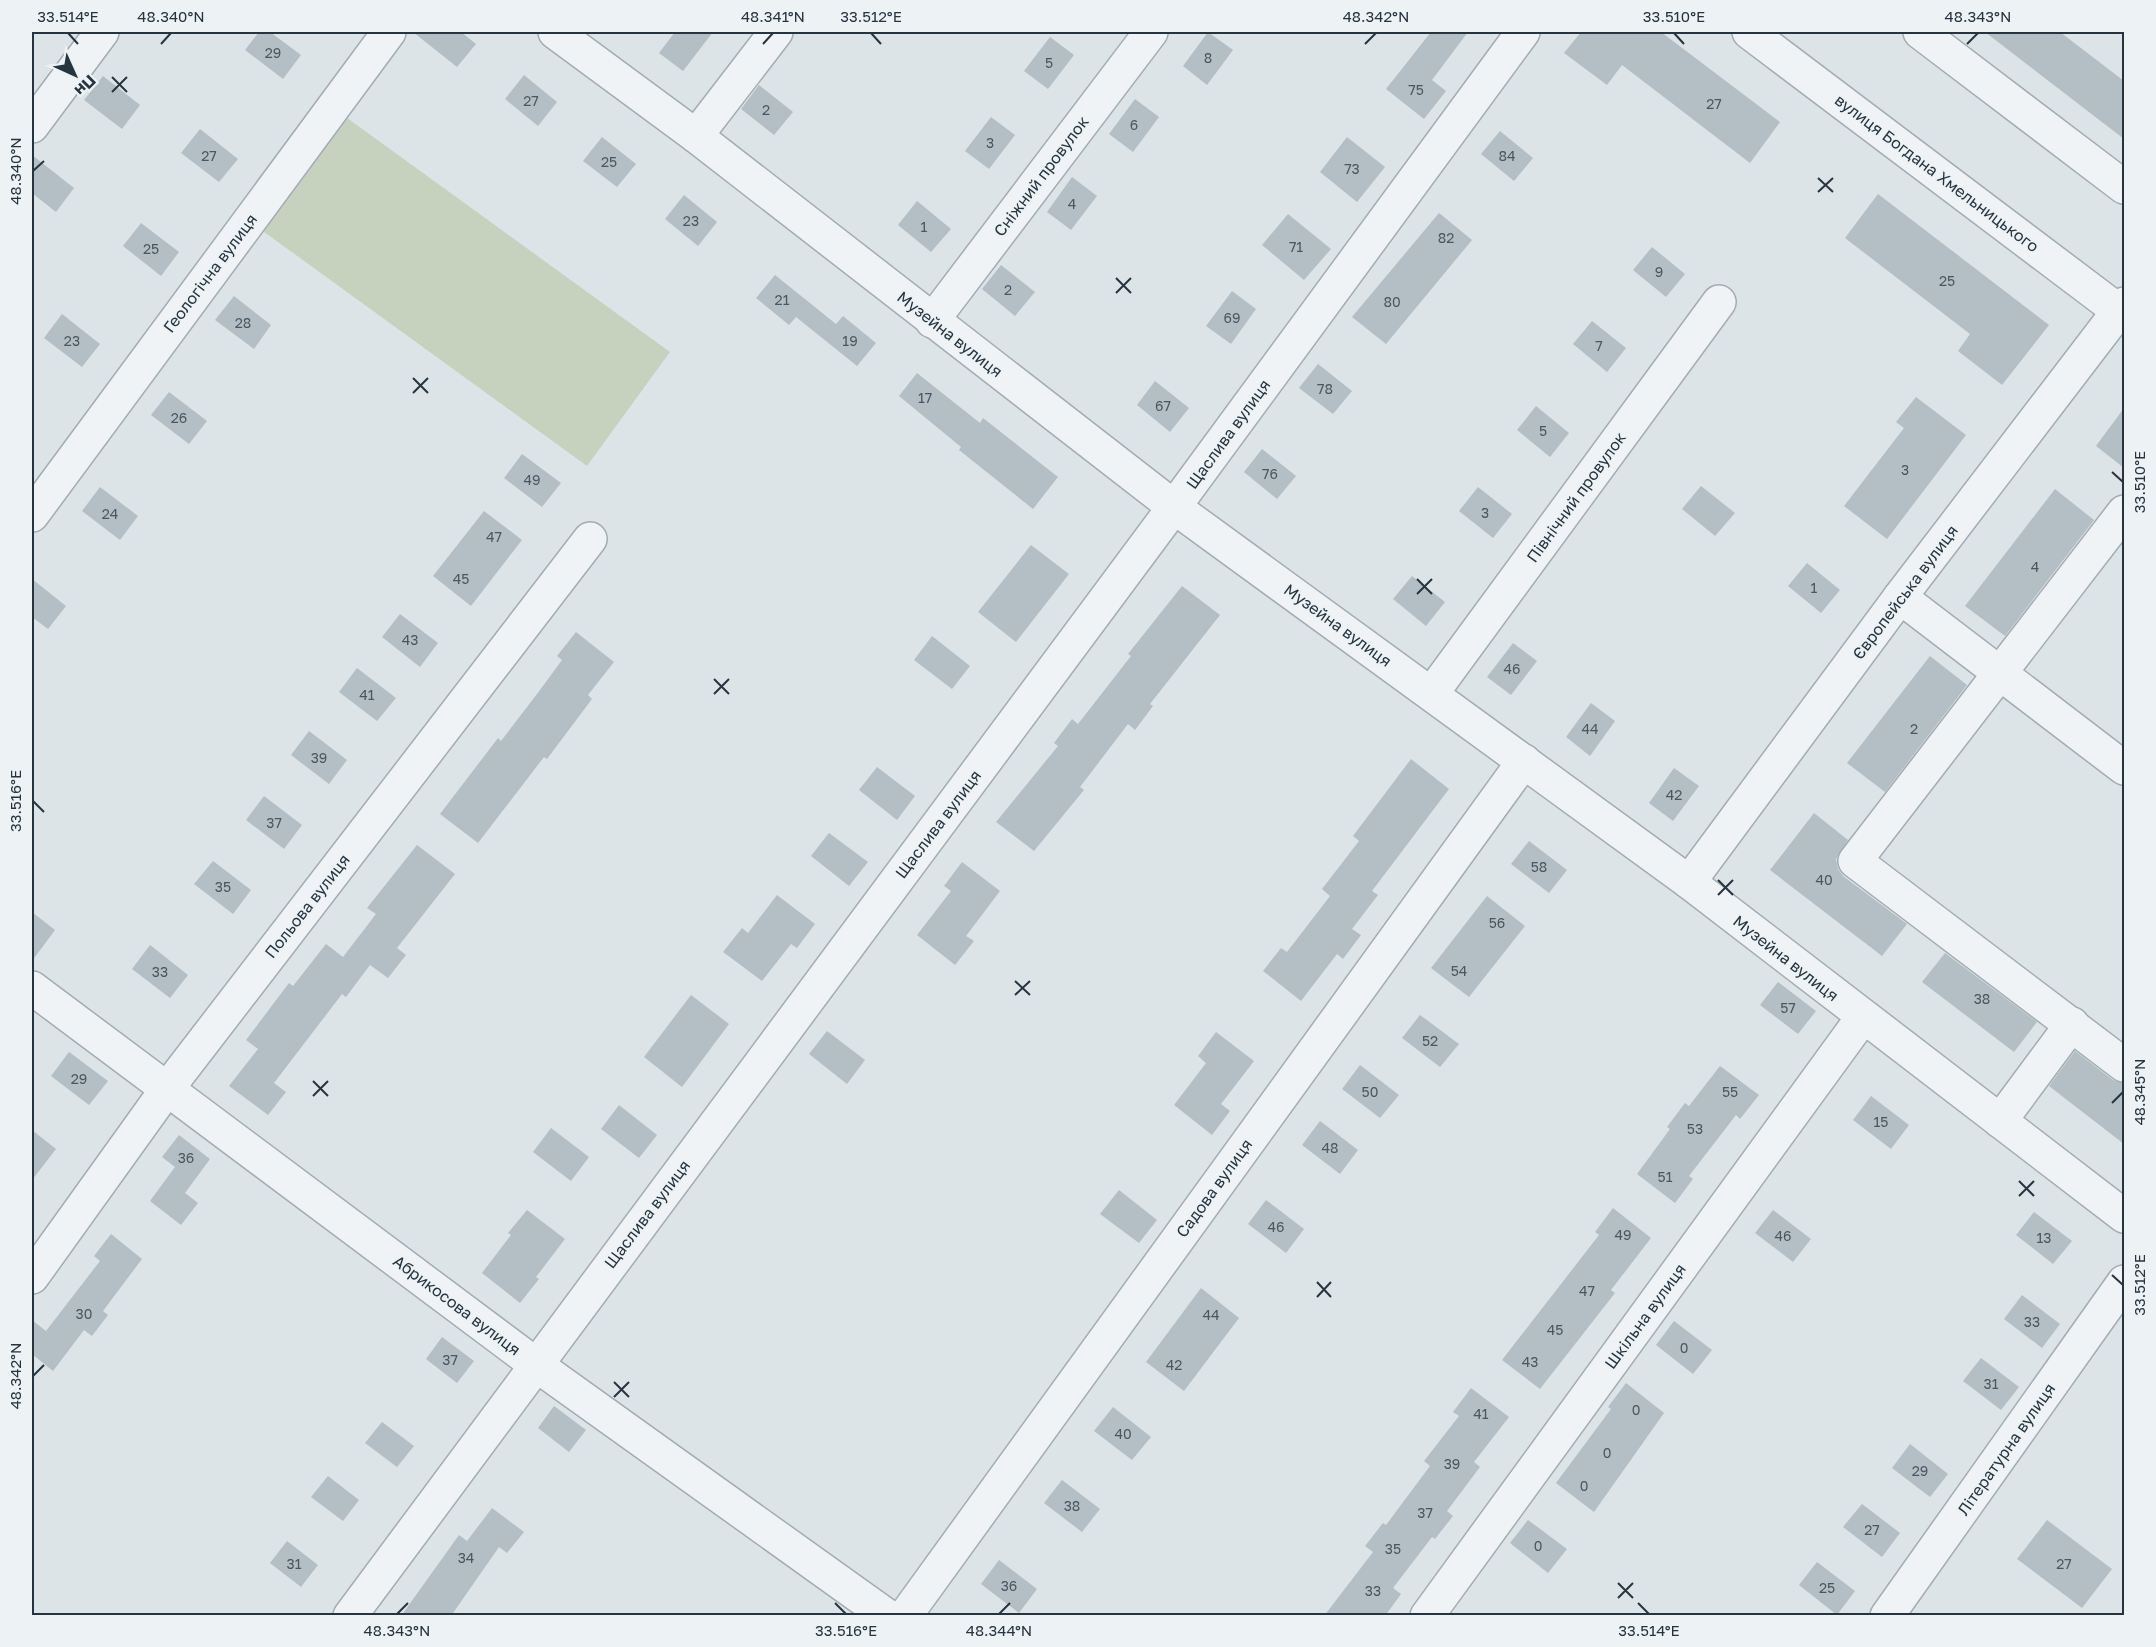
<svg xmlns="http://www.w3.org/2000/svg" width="2156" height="1647" viewBox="0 0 2156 1647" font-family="'Golos Text',sans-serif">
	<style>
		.green { fill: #c7d2be }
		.building { fill: #b4bec5 }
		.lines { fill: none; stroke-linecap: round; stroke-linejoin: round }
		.minor-casing { stroke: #a2acb2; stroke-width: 36 }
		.minor { stroke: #f0f3f6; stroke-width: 33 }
		.ticks { fill: none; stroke: #26343f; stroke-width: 2 }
		.labels { text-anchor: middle; stroke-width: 4.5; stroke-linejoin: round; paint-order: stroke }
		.number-label { font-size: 14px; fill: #4a5660 }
		.street-label { font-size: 16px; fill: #26343f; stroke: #edf2f5 }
		.neatline { fill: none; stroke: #26343f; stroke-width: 2 }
		.ticks-label { font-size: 15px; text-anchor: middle; fill: #26343f }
	</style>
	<rect width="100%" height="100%" fill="#dde4e8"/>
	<polygon class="green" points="343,115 670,352 587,466 260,229"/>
	<g class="building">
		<polygon points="259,32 270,32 301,55 283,79 245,50"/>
		<polygon points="413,32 461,32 476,44 457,67"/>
		<polygon points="675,32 713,32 683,71 659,53"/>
		<polygon points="1208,32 1233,50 1207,85 1183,66"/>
		<polygon points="1431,32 1468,32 1432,80 1446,91 1424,119 1386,89"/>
		<polygon points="1581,32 1661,32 1780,122 1750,163 1622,65 1607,85 1564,53"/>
		<polygon points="1985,32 2060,32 2124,81 2124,139"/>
		<polygon points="1050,37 1074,55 1048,89 1024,71"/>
		<polygon points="524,75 557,102 538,126 505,99"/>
		<polygon points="103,76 140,105 122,129 84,100"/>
		<polygon points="759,85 793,112 774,135 741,109"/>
		<polygon points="1135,99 1159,117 1133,152 1109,134"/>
		<polygon points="991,117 1015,135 989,169 965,151"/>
		<polygon points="200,129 238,159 219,182 181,153"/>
		<polygon points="1500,131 1533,158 1514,181 1481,154"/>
		<polygon points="602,137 636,164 617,187 583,161"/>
		<polygon points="1347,137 1385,167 1357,202 1320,172"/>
		<polygon points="32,155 74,188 56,212 32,193"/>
		<polygon points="1072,177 1097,196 1071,230 1047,212"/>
		<polygon points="1878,194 2049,325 2002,385 1958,351 1970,334 1845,238"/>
		<polygon points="684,195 717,222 698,246 665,219"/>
		<polygon points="917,201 951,229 931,252 898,225"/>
		<polygon points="1439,213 1472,240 1386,344 1352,317"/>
		<polygon points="1288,214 1331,249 1304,280 1262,245"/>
		<polygon points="141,223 179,252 161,276 123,246"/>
		<polygon points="1652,247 1685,274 1666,297 1633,270"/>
		<polygon points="1001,265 1035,292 1015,316 982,289"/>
		<polygon points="775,275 836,324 843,316 876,343 857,366 796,317 789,325 756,298"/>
		<polygon points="1232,291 1256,309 1231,344 1206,326"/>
		<polygon points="234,296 271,325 254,349 215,320"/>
		<polygon points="62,314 100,344 82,367 44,338"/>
		<polygon points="1592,321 1626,348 1607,372 1573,344"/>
		<polygon points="1318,364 1352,391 1333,414 1299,388"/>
		<polygon points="917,373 980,423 983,418 1058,477 1033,509 959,450 961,447 899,396"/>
		<polygon points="1155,381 1189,408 1170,432 1137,405"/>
		<polygon points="169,392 207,421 189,444 151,415"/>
		<polygon points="1916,397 1966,435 1887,539 1844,506 1904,428 1896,422"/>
		<polygon points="1536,406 1569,433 1550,457 1517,430"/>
		<polygon points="2124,408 2124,468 2096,446"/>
		<polygon points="1262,449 1296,476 1277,499 1244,472"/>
		<polygon points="522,454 561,483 542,507 504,478"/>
		<polygon points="1701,486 1735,513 1715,536 1682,509"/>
		<polygon points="100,487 138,516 120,540 82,511"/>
		<polygon points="1478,487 1512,514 1493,538 1459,511"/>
		<polygon points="2055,489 2094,520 2005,636 1965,606"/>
		<polygon points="484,511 522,540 471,606 433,576"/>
		<polygon points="1031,545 1069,574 1016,642 978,612"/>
		<polygon points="1807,563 1840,590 1821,613 1788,586"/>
		<polygon points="1412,576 1445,602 1426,626 1393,599"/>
		<polygon points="32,579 66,606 48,629 32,617"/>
		<polygon points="1182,586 1220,615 1150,704 1153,706 1135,730 1128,724 1080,787 1084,790 1034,851 996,822 1058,746 1054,743 1072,719 1078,724 1131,656 1128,654"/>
		<polygon points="400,614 438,643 420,667 382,637"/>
		<polygon points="576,632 614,662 588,695 592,699 547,759 544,757 478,843 440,814 498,738 501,741 537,694 562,660 557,656"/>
		<polygon points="932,636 970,666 952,689 914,660"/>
		<polygon points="1513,643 1537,661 1511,695 1487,677"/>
		<polygon points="1930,656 1967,685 1885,792 1847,763"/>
		<polygon points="357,668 396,698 377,721 339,692"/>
		<polygon points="1591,703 1615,721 1590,756 1566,737"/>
		<polygon points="309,731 347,760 329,784 291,755"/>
		<polygon points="1411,759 1449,789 1372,891 1378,895 1352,929 1361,935 1343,959 1337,954 1301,1001 1263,971 1281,948 1287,952 1330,896 1322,889 1359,841 1353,836"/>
		<polygon points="877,767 915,796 897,820 859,790"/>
		<polygon points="1674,768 1699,786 1673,821 1649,803"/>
		<polygon points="264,796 302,825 284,849 246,820"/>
		<polygon points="1814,813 1848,840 1836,859 1838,869 1843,876 1907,924 1882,956 1770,870"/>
		<polygon points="829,833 868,862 849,886 811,856"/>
		<polygon points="1529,841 1567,870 1549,893 1511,864"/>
		<polygon points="417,845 455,874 397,948 406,955 388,978 370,965 346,997 342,994 274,1083 286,1092 268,1115 229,1086 258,1049 246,1040 289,983 293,986 326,944 343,957 376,914 367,908"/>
		<polygon points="213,861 251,890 233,914 194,884"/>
		<polygon points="962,862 1000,891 966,936 974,941 955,965 917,935 951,891 944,886"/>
		<polygon points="777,895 815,924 797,948 791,944 762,981 723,952 742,928 748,933"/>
		<polygon points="1487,896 1525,926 1469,997 1431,968"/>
		<polygon points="32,912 55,930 32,961"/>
		<polygon points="150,945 188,975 170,998 132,969"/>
		<polygon points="1945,953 2037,1022 2014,1052 1922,982"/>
		<polygon points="1778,982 1816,1011 1798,1034 1760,1005"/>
		<polygon points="691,995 729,1024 682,1087 644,1057"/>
		<polygon points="1420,1015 1459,1044 1440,1067 1402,1038"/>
		<polygon points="827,1031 865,1060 847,1084 809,1054"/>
		<polygon points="1216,1032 1254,1061 1221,1104 1230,1111 1212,1135 1174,1105 1206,1063 1198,1056"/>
		<polygon points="2075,1051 2113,1080 2124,1083 2124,1144 2049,1086"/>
		<polygon points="69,1052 108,1081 89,1105 51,1076"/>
		<polygon points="1360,1065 1399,1095 1380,1118 1342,1089"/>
		<polygon points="1720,1066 1759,1095 1740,1119 1736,1115 1689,1176 1693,1179 1675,1203 1637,1174 1670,1129 1667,1127 1685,1103 1689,1106"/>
		<polygon points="1871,1096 1909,1125 1891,1149 1853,1120"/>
		<polygon points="619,1105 657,1135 639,1158 601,1129"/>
		<polygon points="1320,1121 1358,1150 1340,1174 1302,1145"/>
		<polygon points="551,1128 589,1157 571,1181 533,1152"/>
		<polygon points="32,1130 56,1149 32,1180"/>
		<polygon points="179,1135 210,1159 185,1193 198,1203 181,1225 150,1201 175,1167 162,1157"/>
		<polygon points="1119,1190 1157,1220 1139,1243 1100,1214"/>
		<polygon points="1266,1200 1304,1229 1286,1253 1248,1224"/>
		<polygon points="1613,1208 1651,1238 1611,1290 1615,1293 1540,1389 1502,1360 1599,1235 1595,1232"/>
		<polygon points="527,1210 565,1239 536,1277 539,1279 520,1303 482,1273 511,1235 508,1233"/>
		<polygon points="1773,1210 1811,1239 1793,1262 1755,1233"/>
		<polygon points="2034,1212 2072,1241 2053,1264 2016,1235"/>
		<polygon points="111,1234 142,1259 103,1311 108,1315 92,1336 84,1330 53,1371 32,1354 32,1320 46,1331 100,1261 94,1256"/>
		<polygon points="1201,1288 1239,1318 1184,1391 1146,1362"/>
		<polygon points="2022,1295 2060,1324 2042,1348 2004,1319"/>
		<polygon points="1674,1321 1712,1350 1693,1374 1656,1345"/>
		<polygon points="442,1337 474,1361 457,1383 426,1359"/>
		<polygon points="1981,1358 2019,1387 2001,1410 1963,1381"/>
		<polygon points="1626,1383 1664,1413 1594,1512 1556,1483 1611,1409 1608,1407"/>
		<polygon points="1471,1388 1509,1417 1474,1462 1480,1467 1447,1511 1453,1516 1435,1539 1432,1537 1393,1588 1401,1594 1385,1616 1324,1616 1373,1552 1365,1546 1383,1523 1386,1525 1430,1466 1424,1461 1459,1416 1453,1412"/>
		<polygon points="554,1406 586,1430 569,1452 538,1428"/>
		<polygon points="1113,1407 1151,1437 1132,1460 1094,1431"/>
		<polygon points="382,1422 414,1446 397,1467 365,1443"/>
		<polygon points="1910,1444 1948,1474 1930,1497 1892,1468"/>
		<polygon points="328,1476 359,1500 343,1521 311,1497"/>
		<polygon points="1062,1480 1100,1509 1082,1532 1044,1503"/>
		<polygon points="1862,1504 1900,1533 1882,1557 1843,1527"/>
		<polygon points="492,1508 524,1532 507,1553 499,1547 451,1616 401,1616 459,1535 467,1541"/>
		<polygon points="1528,1520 1567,1549 1548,1573 1510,1543"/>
		<polygon points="2047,1520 2112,1569 2082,1608 2017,1559"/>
		<polygon points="287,1541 318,1565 301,1587 270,1563"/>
		<polygon points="999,1560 1037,1589 1019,1613 981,1584"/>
		<polygon points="1817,1562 1855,1591 1837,1615 1799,1585"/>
	</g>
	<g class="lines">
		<g class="minor-casing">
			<g id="minor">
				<polyline points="555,32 696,136 1174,507 1689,882 2124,1216"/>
				<polyline points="1749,32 2124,315"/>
				<polyline points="1920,32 2124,187"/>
				<polyline points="32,126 102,32"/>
				<polyline points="696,136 776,32"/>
				<polyline points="932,321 1151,32"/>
				<polyline points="2124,512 1855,861 2124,1065"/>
				<polyline points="32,515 389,32"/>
				<polyline points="1900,597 2124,768"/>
				<polyline points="1432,693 1719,302"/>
				<polyline points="1689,882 1900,597 2124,304"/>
				<polyline points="32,988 535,1364 887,1616"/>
				<polyline points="2000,1121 2072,1024"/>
				<polyline points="32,1277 167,1089 590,539"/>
				<polyline points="350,1616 1174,507 1523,32"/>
				<polyline points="905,1616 1524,761"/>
				<polyline points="1427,1616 1863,1017"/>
				<polyline points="1887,1616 2124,1282"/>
			</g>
		</g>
		<use href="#minor" class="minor"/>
	</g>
	<path class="ticks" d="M68,33L78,44M871,33L881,44M1674,33L1684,44M161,44L171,33M763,44L773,33M1365,44L1376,33M1967,44L1978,33M112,77L127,92M112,92L127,77M33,171L44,161M1818,178L1833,192M1818,192L1833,178M1116,278L1131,293M1116,293L1131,278M413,378L428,393M413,393L428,378M2112,472L2123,482M1417,579L1432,594M1417,594L1432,579M714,679L729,694M714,694L729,679M33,801L44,812M1718,880L1733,895M1718,895L1733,880M1015,981L1030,995M1015,995L1030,981M313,1081L328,1096M313,1096L328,1081M2112,1103L2123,1092M2019,1181L2034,1196M2019,1196L2034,1181M2112,1275L2123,1285M1317,1282L1331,1297M1317,1297L1331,1282M33,1376L44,1365M614,1382L629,1397M614,1397L629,1382M1618,1583L1633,1598M1618,1598L1633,1583M835,1603L846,1614M1638,1603L1649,1614M397,1614L408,1603M999,1614L1010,1603"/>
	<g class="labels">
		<g class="number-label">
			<text x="273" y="58">29</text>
			<text x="1208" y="63">8</text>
			<text x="1049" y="68">5</text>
			<text x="1416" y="95">75</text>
			<text x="531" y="106">27</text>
			<text x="1714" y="109">27</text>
			<text x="766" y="115">2</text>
			<text x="1134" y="130">6</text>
			<text x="990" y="148">3</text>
			<text x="209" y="161">27</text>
			<text x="1507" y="161">84</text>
			<text x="609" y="167">25</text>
			<text x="1352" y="174">73</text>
			<text x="1072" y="209">4</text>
			<text x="691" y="226">23</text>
			<text x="924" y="232">1</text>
			<text x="1446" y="243">82</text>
			<text x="1296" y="252">71</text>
			<text x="151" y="254">25</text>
			<text x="1659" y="277">9</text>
			<text x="1947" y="286">25</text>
			<text x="1008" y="295">2</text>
			<text x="782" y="305">21</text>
			<text x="1392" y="307">80</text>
			<text x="1232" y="323">69</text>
			<text x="243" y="328">28</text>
			<text x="72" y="346">23</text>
			<text x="850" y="346">19</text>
			<text x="1599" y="351">7</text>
			<text x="1325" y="394">78</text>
			<text x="925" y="403">17</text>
			<text x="1163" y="411">67</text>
			<text x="179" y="423">26</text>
			<text x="1543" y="436">5</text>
			<text x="1905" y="475">3</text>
			<text x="1270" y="479">76</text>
			<text x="532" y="485">49</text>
			<text x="1485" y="518">3</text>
			<text x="110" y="519">24</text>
			<text x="494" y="542">47</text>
			<text x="2035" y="572">4</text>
			<text x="461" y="584">45</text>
			<text x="1814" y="593">1</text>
			<text x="410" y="645">43</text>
			<text x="1512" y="674">46</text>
			<text x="367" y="700">41</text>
			<text x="1590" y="734">44</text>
			<text x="1914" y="734">2</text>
			<text x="319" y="763">39</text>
			<text x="1674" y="800">42</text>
			<text x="274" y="828">37</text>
			<text x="1539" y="872">58</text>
			<text x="1824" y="885">40</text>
			<text x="223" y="892">35</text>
			<text x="1497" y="928">56</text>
			<text x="1459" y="976">54</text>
			<text x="160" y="977">33</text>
			<text x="1982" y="1004">38</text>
			<text x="1788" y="1013">57</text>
			<text x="1430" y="1046">52</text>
			<text x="79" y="1084">29</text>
			<text x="1370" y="1097">50</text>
			<text x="1730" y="1097">55</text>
			<text x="1881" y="1127">15</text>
			<text x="1695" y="1134">53</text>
			<text x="1330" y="1153">48</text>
			<text x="186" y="1163">36</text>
			<text x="1665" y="1182">51</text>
			<text x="1276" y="1232">46</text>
			<text x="1623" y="1240">49</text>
			<text x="1783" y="1241">46</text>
			<text x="2044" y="1243">13</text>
			<text x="1587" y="1296">47</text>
			<text x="84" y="1319">30</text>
			<text x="1211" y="1320">44</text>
			<text x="2032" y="1327">33</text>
			<text x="1555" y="1335">45</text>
			<text x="1684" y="1353">0</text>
			<text x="450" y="1365">37</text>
			<text x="1530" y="1367">43</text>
			<text x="1174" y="1370">42</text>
			<text x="1991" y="1389">31</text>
			<text x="1636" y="1415">0</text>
			<text x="1481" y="1419">41</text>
			<text x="1123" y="1439">40</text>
			<text x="1607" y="1458">0</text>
			<text x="1452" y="1469">39</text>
			<text x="1920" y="1476">29</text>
			<text x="1584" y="1491">0</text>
			<text x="1072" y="1511">38</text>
			<text x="1425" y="1518">37</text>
			<text x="1872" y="1535">27</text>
			<text x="1538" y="1551">0</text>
			<text x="1393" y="1554">35</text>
			<text x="466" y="1563">34</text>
			<text x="294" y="1569">31</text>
			<text x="2064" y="1569">27</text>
			<text x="1009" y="1591">36</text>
			<text x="1827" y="1593">25</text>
			<text x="1373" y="1596">33</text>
		</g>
		<g class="street-label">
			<text transform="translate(1937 173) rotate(37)" y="6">вулиця Богдана Хмельницького</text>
			<text transform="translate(1041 176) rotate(-53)" y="6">Сніжний провулок</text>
			<text transform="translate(210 273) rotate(-53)" y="6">Геологічна вулиця</text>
			<text transform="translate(950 334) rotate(38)" y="6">Музейна вулиця</text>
			<text transform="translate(1228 434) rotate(-54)" y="6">Щаслива вулиця</text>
			<text transform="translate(1576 497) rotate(-54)" y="6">Північний провулок</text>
			<text transform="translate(1905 592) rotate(-53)" y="6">Європейська вулиця</text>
			<text transform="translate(1338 625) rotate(36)" y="6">Музейна вулиця</text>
			<text transform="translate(938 824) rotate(-53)" y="6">Щаслива вулиця</text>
			<text transform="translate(307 906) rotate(-52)" y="6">Польова вулиця</text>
			<text transform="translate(1786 958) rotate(38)" y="6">Музейна вулиця</text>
			<text transform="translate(1214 1188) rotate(-54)" y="6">Садова вулиця</text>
			<text transform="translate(647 1214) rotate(-53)" y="6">Щаслива вулиця</text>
			<text transform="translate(457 1305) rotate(37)" y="6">Абрикосова вулиця</text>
			<text transform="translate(1645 1316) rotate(-54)" y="6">Шкільна вулиця</text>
			<text transform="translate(2006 1449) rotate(-55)" y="6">Літературна вулиця</text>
		</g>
	</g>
	<rect width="2156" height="1647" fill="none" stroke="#edf2f5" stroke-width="66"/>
	<g transform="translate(75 75) rotate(135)" stroke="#edf2f5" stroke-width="4.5" paint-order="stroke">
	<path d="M0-4.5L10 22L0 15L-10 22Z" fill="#26343f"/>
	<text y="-9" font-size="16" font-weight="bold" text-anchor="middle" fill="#26343f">Пн</text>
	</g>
	<rect x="33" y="33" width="2090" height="1581" class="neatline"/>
	<g class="ticks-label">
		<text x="68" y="22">33.514°E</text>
		<text x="171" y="22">48.340°N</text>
		<text x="773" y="22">48.341°N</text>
		<text x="871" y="22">33.512°E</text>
		<text x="1376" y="22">48.342°N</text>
		<text x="1674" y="22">33.510°E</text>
		<text x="1978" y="22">48.343°N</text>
		<text transform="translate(16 171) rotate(-90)" y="5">48.340°N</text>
		<text transform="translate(2140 482) rotate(-90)" y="5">33.510°E</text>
		<text transform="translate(16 801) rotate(-90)" y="5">33.516°E</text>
		<text transform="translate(2140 1092) rotate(-90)" y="5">48.345°N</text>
		<text transform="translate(2140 1285) rotate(-90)" y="5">33.512°E</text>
		<text transform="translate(16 1376) rotate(-90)" y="5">48.342°N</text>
		<text x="397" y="1636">48.343°N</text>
		<text x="846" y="1636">33.516°E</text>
		<text x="999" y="1636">48.344°N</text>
		<text x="1649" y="1636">33.514°E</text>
	</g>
</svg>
